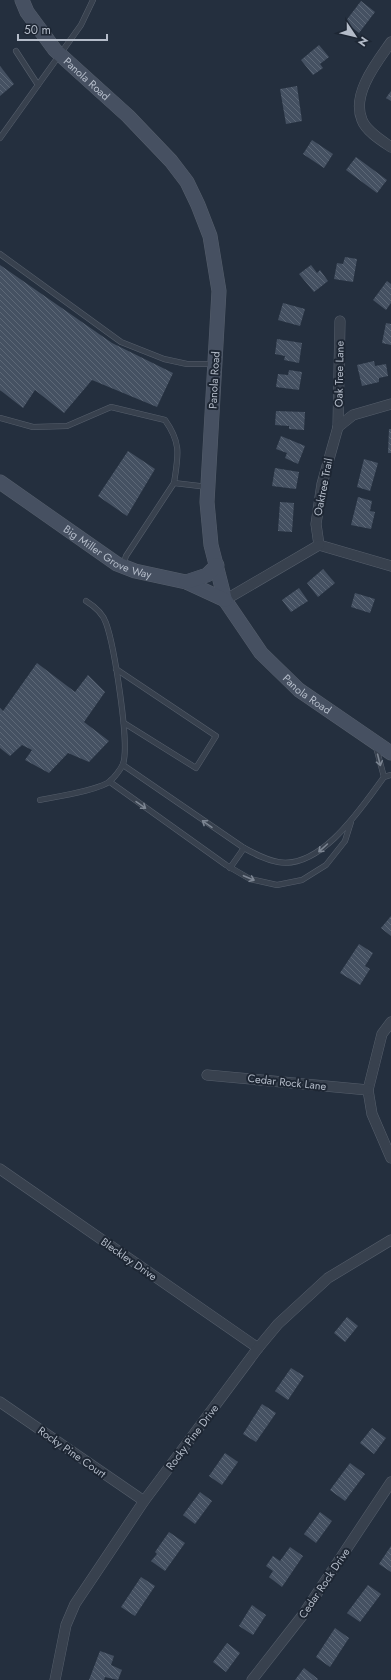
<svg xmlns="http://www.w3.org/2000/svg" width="391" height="1680" viewBox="0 0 391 1680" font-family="Jost,sans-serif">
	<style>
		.building { fill: url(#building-back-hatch) }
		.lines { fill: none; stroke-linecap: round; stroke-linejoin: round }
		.lane-casing { stroke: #565f6c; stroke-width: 6 }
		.street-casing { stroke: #565f6c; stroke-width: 11 }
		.secondary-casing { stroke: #565f6c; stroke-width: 15 }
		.lane { stroke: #38414e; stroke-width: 5 }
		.street { stroke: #38414e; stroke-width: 10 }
		.secondary { stroke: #465061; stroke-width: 14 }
		.oneway { stroke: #7c8592 }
		.labels { text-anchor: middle; stroke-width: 4; stroke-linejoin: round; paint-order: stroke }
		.street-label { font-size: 11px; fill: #b4bcc9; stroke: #1d2633 }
	</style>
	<defs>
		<pattern id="building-back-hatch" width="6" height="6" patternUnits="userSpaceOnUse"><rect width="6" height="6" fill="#455162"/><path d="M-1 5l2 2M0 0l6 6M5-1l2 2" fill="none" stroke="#5d6877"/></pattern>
	</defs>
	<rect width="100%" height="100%" fill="#242f3e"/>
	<g class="building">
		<polygon points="361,1 375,12 359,33 345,22"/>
		<polygon points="319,45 329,57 320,64 323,68 313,75 301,60"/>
		<polygon points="0,66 14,84 0,96"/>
		<polygon points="297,86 302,121 286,124 280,89"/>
		<polygon points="391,91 391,101 386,98"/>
		<polygon points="312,140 333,154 324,168 303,154"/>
		<polygon points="356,157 387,180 377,193 346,170"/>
		<polygon points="345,257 357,259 353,282 334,279 337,263 343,264"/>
		<polygon points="0,265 112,343 173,373 157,407 92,380 64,413 35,390 23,408 0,390"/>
		<polygon points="311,265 317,273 320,270 328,281 314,292 299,274"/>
		<polygon points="387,281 391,284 391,303 386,310 373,300"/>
		<polygon points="283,303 305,309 300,326 278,320"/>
		<polygon points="386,323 391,324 391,345 382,343"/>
		<polygon points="277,339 302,343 299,363 284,360 285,356 275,354"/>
		<polygon points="374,361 375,366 386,364 388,376 379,378 379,382 362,386 357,365"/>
		<polygon points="289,370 302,372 299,390 276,387 278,374 288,375"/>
		<polygon points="276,411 305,412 304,430 289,429 289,426 275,425"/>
		<polygon points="389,429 391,429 391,453 388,453"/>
		<polygon points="281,436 305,446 298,464 285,458 287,453 276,449"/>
		<polygon points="128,451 155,469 127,516 98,496"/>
		<polygon points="364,459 378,463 370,491 357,487"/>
		<polygon points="275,468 299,472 296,489 272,486"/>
		<polygon points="358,497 372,501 370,511 375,512 371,529 351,525"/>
		<polygon points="280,502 294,503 292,532 278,531"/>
		<polygon points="323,569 335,583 318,597 307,583"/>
		<polygon points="299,588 308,601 291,612 282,600"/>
		<polygon points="355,593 375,599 370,613 351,607"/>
		<polygon points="37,663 75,692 88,675 105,692 84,722 109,741 89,762 68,753 49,773 25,760 32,750 22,745 10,756 0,748 0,708 3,711"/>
		<polygon points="391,916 391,936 381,928"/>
		<polygon points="359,944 373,953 365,966 370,969 360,985 340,973"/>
		<polygon points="347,1317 358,1326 345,1342 334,1333"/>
		<polygon points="291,1368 304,1376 288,1400 275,1391"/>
		<polygon points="262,1404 276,1413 256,1442 243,1434"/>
		<polygon points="372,1428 386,1438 374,1454 360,1443"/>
		<polygon points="225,1453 238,1462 222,1485 209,1476"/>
		<polygon points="350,1463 365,1474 345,1501 330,1490"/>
		<polygon points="200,1492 212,1501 195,1524 183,1515"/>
		<polygon points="320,1512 332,1521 316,1543 304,1534"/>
		<polygon points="169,1532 185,1543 165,1571 151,1561 157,1554 155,1552"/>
		<polygon points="391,1546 391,1572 379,1564"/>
		<polygon points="290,1547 303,1556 282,1587 269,1577 273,1571 266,1566 273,1556 280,1561"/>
		<polygon points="141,1577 155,1586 135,1616 121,1607"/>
		<polygon points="368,1585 381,1594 360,1622 347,1613"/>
		<polygon points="252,1605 266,1615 253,1635 239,1626"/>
		<polygon points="335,1628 349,1638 330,1667 316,1657"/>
		<polygon points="227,1643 240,1653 226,1672 213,1662"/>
		<polygon points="100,1651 114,1656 111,1665 122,1670 118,1680 105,1677 104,1680 89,1680"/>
		<polygon points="304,1668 318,1679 317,1680 295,1680"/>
	</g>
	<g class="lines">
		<g class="lane-casing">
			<g id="lane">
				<polyline points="16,51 38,85"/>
				<polyline points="0,138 81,25 93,0"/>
				<polyline points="0,254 121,342 164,359 187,364 214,364"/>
				<path d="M0,418L33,427L67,426L111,407L165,420C182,444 178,456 174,483L208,487"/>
				<polyline points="123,565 126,556 174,483"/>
				<polyline points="116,669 216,736 196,768 124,723"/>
				<polyline points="376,747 384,777"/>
				<path d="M123,765L244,848C255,854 266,860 278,862C321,870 362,807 384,777L391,775"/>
				<polyline points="110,782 226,865 250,879 277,885 302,880 326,865 345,841 351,822"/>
				<path d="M40,800C54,797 101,790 110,781C114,778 121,769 123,764C130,744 114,645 106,623C103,614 94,606 86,601"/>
				<polyline points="230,868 244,848"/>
			</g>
		</g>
		<g class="street-casing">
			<g id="street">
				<path d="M391,42C377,62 351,94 362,120C366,131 382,141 391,147"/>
				<polyline points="338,427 340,321"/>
				<polyline points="319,545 316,524 322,484 338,427 353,415 391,404"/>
				<polyline points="319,545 391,566"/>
				<polyline points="225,600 319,545"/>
				<polyline points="391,1022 382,1034 368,1090 372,1114 391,1158"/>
				<polyline points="207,1075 368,1090"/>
				<polyline points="0,1169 258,1348"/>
				<polyline points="0,1402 144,1501"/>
				<polyline points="55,1680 66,1625 75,1604 144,1501 258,1348 278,1324 328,1278 391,1240"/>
				<polyline points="252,1680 302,1616 391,1482"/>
			</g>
		</g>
		<g class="secondary-casing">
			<g id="secondary">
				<path id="s1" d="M22,0L27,12L55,50L128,116L171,161L187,182L198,205L210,236L219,291L207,502L211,545L225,600L261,653L299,690L391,753"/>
				<path id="s2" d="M0,482L117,564L135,571L186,582L225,600"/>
				<polyline points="186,582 207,575 217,565"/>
			</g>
		</g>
		<use href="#lane" class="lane"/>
		<use href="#street" class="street"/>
		<use href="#secondary" class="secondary"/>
	</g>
	<defs><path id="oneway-shaft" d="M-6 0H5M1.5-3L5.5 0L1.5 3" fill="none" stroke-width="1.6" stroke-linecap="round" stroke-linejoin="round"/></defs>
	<g class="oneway">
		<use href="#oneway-shaft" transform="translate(379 760) rotate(76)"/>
		<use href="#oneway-shaft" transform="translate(141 805) rotate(35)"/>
		<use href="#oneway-shaft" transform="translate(207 824) rotate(-145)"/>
		<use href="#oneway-shaft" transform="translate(323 848) rotate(138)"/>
		<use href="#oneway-shaft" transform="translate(249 878) rotate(23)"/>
	</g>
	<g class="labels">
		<g class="street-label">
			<text dy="4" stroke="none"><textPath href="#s1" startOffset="103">Panola Road</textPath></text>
			<text transform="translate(339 374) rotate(-89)" y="4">Oak Tree Lane</text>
			<text transform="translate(214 380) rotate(-87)" y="4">Panola Road</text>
			<text transform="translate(323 487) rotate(-79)" y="4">Oaktree Trail</text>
			<text dy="4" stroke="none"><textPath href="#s2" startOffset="129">Big Miller Grove Way</textPath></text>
			<text dy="4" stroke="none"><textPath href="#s1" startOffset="799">Panola Road</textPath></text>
			<text transform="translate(287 1082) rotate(6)" y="4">Cedar Rock Lane</text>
			<text transform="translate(129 1259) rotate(35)" y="4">Bleckley Drive</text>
			<text transform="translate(192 1437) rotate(-53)" y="4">Rocky Pine Drive</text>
			<text transform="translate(72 1452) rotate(35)" y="4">Rocky Pine Court</text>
			<text transform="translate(324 1583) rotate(-56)" y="4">Cedar Rock Drive</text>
		</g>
	</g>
	<g transform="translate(355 36) rotate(125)" stroke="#1d2633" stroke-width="3" paint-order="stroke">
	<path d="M0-3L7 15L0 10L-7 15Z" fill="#b4bcc9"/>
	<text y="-6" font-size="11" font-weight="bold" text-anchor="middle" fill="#b4bcc9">N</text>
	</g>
	<path d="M18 34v6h89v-6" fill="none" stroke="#b4bcc9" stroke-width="2"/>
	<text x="24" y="34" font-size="12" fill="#b4bcc9" stroke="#1d2633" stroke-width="3" paint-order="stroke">50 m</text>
</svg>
